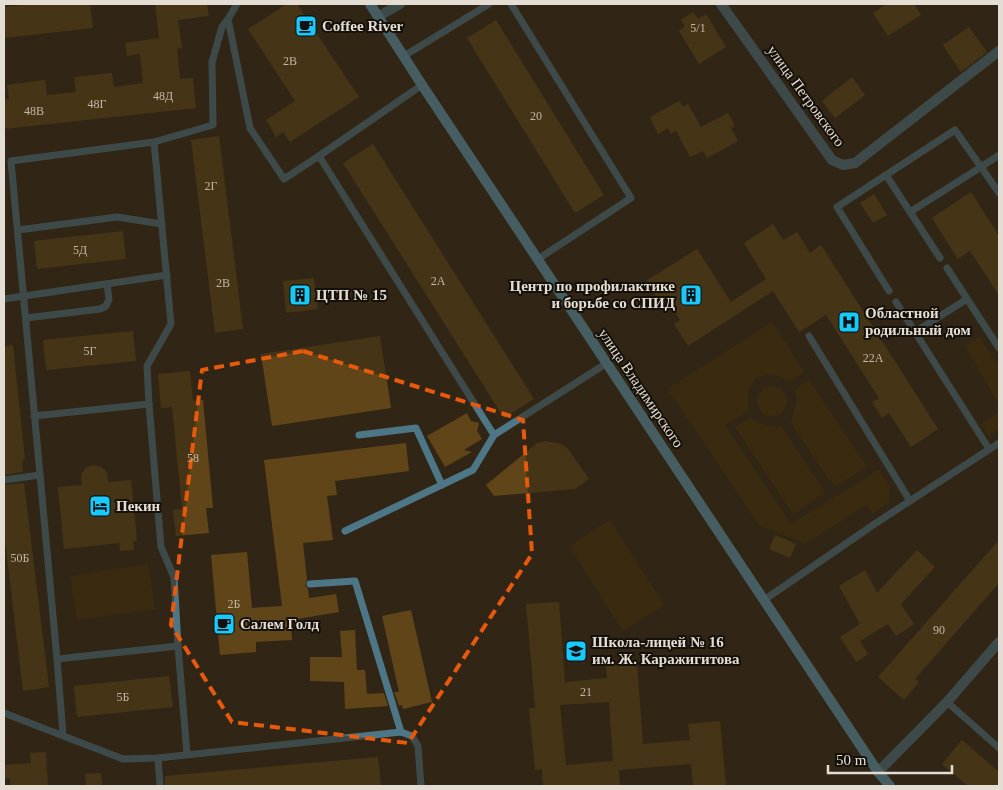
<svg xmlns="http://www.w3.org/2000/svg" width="1003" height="790" viewBox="0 0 1003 790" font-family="'Times New Roman',serif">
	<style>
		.green { fill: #452f09 }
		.building { fill: #604519; fill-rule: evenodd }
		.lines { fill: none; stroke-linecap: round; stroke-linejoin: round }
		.lane { stroke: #4d7787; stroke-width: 7 }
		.street { stroke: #4d7787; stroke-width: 10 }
		.secondary { stroke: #5fa3bd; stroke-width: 10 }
		.marked { fill: none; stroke: #e8590c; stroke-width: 4; stroke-dasharray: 10 6; stroke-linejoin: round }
		.labels { text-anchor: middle; stroke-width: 4; stroke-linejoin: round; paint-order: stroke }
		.number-label { font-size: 12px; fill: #c3b7a4 }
		.poi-label { font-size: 15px; font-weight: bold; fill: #e4ddd3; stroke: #151009; text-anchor: start }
		.street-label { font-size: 15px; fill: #e4ddd3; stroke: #151009 }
	</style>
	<rect width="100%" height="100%" fill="#312616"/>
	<g class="green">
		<path d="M772,322L804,372L790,382C776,374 771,373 756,378L749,389L748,411L725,425L791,524L879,470L890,486L889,501L873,514L866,505L805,544L759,525L668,389Z"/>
		<polygon points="980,337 999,367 999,405 965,346"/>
		<polygon points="809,380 867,467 834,487 791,423 797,400 795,390"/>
		<circle cx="772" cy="401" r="15"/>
		<polygon points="999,412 999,429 989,436 981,424"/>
		<path d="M750,417C761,425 770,427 782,427L825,492L793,514L735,427Z"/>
		<polygon points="610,520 664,605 623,631 569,546"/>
		<polygon points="148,564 155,609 77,620 70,576"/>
	</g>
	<g class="building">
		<polygon points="33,4 90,4 93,28 4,38 4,7"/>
		<polygon points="155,4 207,4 209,16 178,20 182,48 177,49 180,79 193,78 196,108 4,129 4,100 9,99 7,85 45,80 47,95 76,92 74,77 112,73 114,87 143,83 140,54 127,56 125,43 159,38"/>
		<polygon points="287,4 297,4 359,97 290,142 283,132 276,137 266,120 295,101 248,29"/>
		<polygon points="887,4 914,4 921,15 888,36 873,13"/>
		<polygon points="693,12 698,19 706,14 726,47 699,64 679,31 685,26 681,20"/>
		<polygon points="496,20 604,195 575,213 467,38"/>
		<polygon points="969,27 987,52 961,72 943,45"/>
		<polygon points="852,77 865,95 835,118 822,101"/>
		<polygon points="679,101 683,107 688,104 701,127 728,113 735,126 731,128 738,141 707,158 703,151 690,157 676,131 671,134 668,128 658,134 650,117"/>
		<polygon points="219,136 243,329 215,333 191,140"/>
		<polygon points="373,144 534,399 504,418 343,163"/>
		<polygon points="971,192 999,236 999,295 970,251 958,259 932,218"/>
		<polygon points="874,194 887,215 873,223 860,203"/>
		<polygon points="773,224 783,240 797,232 810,253 821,245 938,429 911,447 889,413 882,418 872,402 879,398 826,315 799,332 773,291 688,346 674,324 680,320 666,299 660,302 646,281 697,249 731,302 766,279 744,243"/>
		<polygon points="123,231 126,259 37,269 34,241"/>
		<polygon points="314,278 318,309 286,313 283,281"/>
		<polygon points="133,331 136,361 46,370 43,340"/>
		<polygon points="380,336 391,408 272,426 261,354"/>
		<polygon points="13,345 25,460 22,461 23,472 4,475 4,346"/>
		<polygon points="190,371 193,401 203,400 213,508 206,508 209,533 176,536 173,510 182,509 172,407 161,408 158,374"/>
		<polygon points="467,413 471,421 479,423 477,431 482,439 464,450 472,452 445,467 427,436"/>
		<polygon points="546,441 561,444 568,449 589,479 575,489 494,496 486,485 537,443"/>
		<polygon points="406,443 409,471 335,481 337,495 327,496 333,540 303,543 307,580 305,585 308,589 309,598 336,594 339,612 291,620 292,640 256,642 256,652 220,655 211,555 247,552 252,608 282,606 264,460"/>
		<polygon points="93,465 101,467 107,472 108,482 131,480 137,541 133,541 134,550 120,551 119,543 64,549 58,487 82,485 81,475 85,468"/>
		<polygon points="24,483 49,687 23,691 4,532 4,485"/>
		<polygon points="775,535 796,544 790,558 769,549"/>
		<polygon points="999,540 999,583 915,679 919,682 904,700 878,677"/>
		<polygon points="917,550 935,567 901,604 914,624 896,636 888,624 860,641 868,654 856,662 840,637 860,624 839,586 865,570 877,593"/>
		<path d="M559,602L565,682L607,678L606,666L637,663L643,744L690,740L688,724L720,721L726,786H693L691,764L619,770L620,786H543L542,769L535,770L529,708H535L526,604ZM609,702L613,761L566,765L560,705Z"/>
		<polygon points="411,610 432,702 403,709 402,705 399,706 394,692 399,692 382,616"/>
		<polygon points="355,630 357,670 365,670 367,694 384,693 388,706 345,709 344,682 310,681 310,657 342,657 340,631"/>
		<polygon points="169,676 173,707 77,717 74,686"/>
		<polygon points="962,740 999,772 999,786 968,786 942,764"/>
		<polygon points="46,752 48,786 10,786 10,778 4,779 4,765 31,763 30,753"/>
		<polygon points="378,757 381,786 165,786 165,776"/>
		<polygon points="101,773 102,786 86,786 85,774"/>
	</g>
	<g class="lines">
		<g class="lane">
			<polyline points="237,4 228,19 250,128 284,179 319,156"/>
			<polyline points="511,4 631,198 538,259"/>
			<polyline points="404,56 489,4"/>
			<polyline points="422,85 319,156 494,435 607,363"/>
			<polyline points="154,142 213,125 212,62 222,27 228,19"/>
			<polyline points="999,155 981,167 999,193"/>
			<polyline points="886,175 837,207 889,291"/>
			<polyline points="910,212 981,167 955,130 886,175 940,258"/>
			<polyline points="18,230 117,217 162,224"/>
			<polyline points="947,268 999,348"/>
			<polyline points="4,299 167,275"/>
			<polyline points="896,302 989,449"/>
			<polyline points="26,318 100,309 106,306 109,299 107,284"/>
			<polyline points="915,332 967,299"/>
			<polyline points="809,336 910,501"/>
			<polyline points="149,404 161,547 174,577 178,646"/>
			<path d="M34,416L149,404L147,366L171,324L154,142L11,161C27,327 42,493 57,659L178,646L187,754"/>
			<polyline points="359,435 416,428 442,485"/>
			<polyline points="4,480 40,475"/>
			<polyline points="345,531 473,470 494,435"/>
			<polyline points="310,584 355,581 401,732"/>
			<polyline points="764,600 876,523 999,443"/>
			<polyline points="57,659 63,735"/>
			<polyline points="947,702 999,748"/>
			<polyline points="4,713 123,759 158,758 401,732 412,736 418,746 421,786"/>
			<polyline points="158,758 160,786"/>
		</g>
		<g class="street">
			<polyline points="721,4 832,160 843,165 855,163 999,51"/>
			<polyline points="379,16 400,4"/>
			<polyline points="878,772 947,702 999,642"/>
		</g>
		<polyline class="secondary" points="370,4 422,85 878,772 890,786"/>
	</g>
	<path d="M0 0H1003V790H0ZM303,351L523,420L532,554L408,743L232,722L171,625L202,370Z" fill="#312616" fill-opacity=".55" fill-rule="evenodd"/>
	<path class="marked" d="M303,351L523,420L532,554L408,743L232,722L171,625L202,370Z"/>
	<defs>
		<g id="cafe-square" transform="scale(1.125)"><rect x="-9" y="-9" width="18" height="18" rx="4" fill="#17cafb" stroke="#151009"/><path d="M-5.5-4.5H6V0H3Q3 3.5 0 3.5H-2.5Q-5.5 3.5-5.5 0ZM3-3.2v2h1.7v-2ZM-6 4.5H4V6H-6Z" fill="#111"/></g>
		<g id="building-square" transform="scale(1.125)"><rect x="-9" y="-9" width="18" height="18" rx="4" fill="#17cafb" stroke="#151009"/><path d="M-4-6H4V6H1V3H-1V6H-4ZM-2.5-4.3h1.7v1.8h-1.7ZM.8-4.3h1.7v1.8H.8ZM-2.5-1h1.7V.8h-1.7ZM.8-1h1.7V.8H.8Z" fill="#111"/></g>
		<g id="hospital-square" transform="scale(1.125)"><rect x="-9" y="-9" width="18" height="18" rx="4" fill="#17cafb" stroke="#151009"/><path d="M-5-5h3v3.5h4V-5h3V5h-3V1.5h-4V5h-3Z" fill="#111"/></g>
		<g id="hotel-square" transform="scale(1.125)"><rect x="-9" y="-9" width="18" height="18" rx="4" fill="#17cafb" stroke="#151009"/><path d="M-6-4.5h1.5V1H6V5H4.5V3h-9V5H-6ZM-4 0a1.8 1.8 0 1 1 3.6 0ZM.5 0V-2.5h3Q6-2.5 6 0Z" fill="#111"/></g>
		<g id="school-square" transform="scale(1.125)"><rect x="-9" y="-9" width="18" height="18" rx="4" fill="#17cafb" stroke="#151009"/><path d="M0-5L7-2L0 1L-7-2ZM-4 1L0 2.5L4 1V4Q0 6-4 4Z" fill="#111"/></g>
	</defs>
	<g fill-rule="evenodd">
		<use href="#cafe-square" x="306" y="26"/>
		<use href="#building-square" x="300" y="295"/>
		<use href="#building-square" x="691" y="295"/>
		<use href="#hospital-square" x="849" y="322"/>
		<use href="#hotel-square" x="100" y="506"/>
		<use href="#cafe-square" x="224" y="624"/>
		<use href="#school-square" x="576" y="651"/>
	</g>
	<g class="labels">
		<g class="number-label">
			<text x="698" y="32">5/1</text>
			<text x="290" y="65">2В</text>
			<text x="163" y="100">48Д</text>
			<text x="97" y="108">48Г</text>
			<text x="34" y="115">48В</text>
			<text x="536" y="120">20</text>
			<text x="211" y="190">2Г</text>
			<text x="80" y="254">5Д</text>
			<text x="438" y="285">2А</text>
			<text x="223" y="287">2В</text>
			<text x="90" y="355">5Г</text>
			<text x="873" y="362">22А</text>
			<text x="193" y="462">58</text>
			<text x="20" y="562">50Б</text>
			<text x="234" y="608">2Б</text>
			<text x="939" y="634">90</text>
			<text x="586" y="696">21</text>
			<text x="123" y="701">5Б</text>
		</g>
		<g class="poi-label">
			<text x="322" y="31">Coffee River</text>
			<text x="675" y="291" text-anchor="end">Центр по профилактике<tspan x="675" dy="17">и борьбе со СПИД</tspan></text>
			<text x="316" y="300">ЦТП № 15</text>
			<text x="865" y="318">Областной<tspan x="865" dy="17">родильный дом</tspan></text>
			<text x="116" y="511">Пекин</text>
			<text x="240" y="629">Салем Голд</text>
			<text x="592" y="647">Школа-лицей № 16<tspan x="592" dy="17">им. Ж. Каражигитова</tspan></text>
		</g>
		<g class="street-label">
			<text transform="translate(806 96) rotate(54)" y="5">улица Петровского</text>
			<text transform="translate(641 388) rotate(56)" y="5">улица Владимирского</text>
		</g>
	</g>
	<rect width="1003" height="790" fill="none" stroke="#e4ddd3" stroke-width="10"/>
	<path d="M828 765v8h124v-8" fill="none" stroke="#e4ddd3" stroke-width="2.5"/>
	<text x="836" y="765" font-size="15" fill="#e4ddd3" stroke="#151009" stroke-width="4" paint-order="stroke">50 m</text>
</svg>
